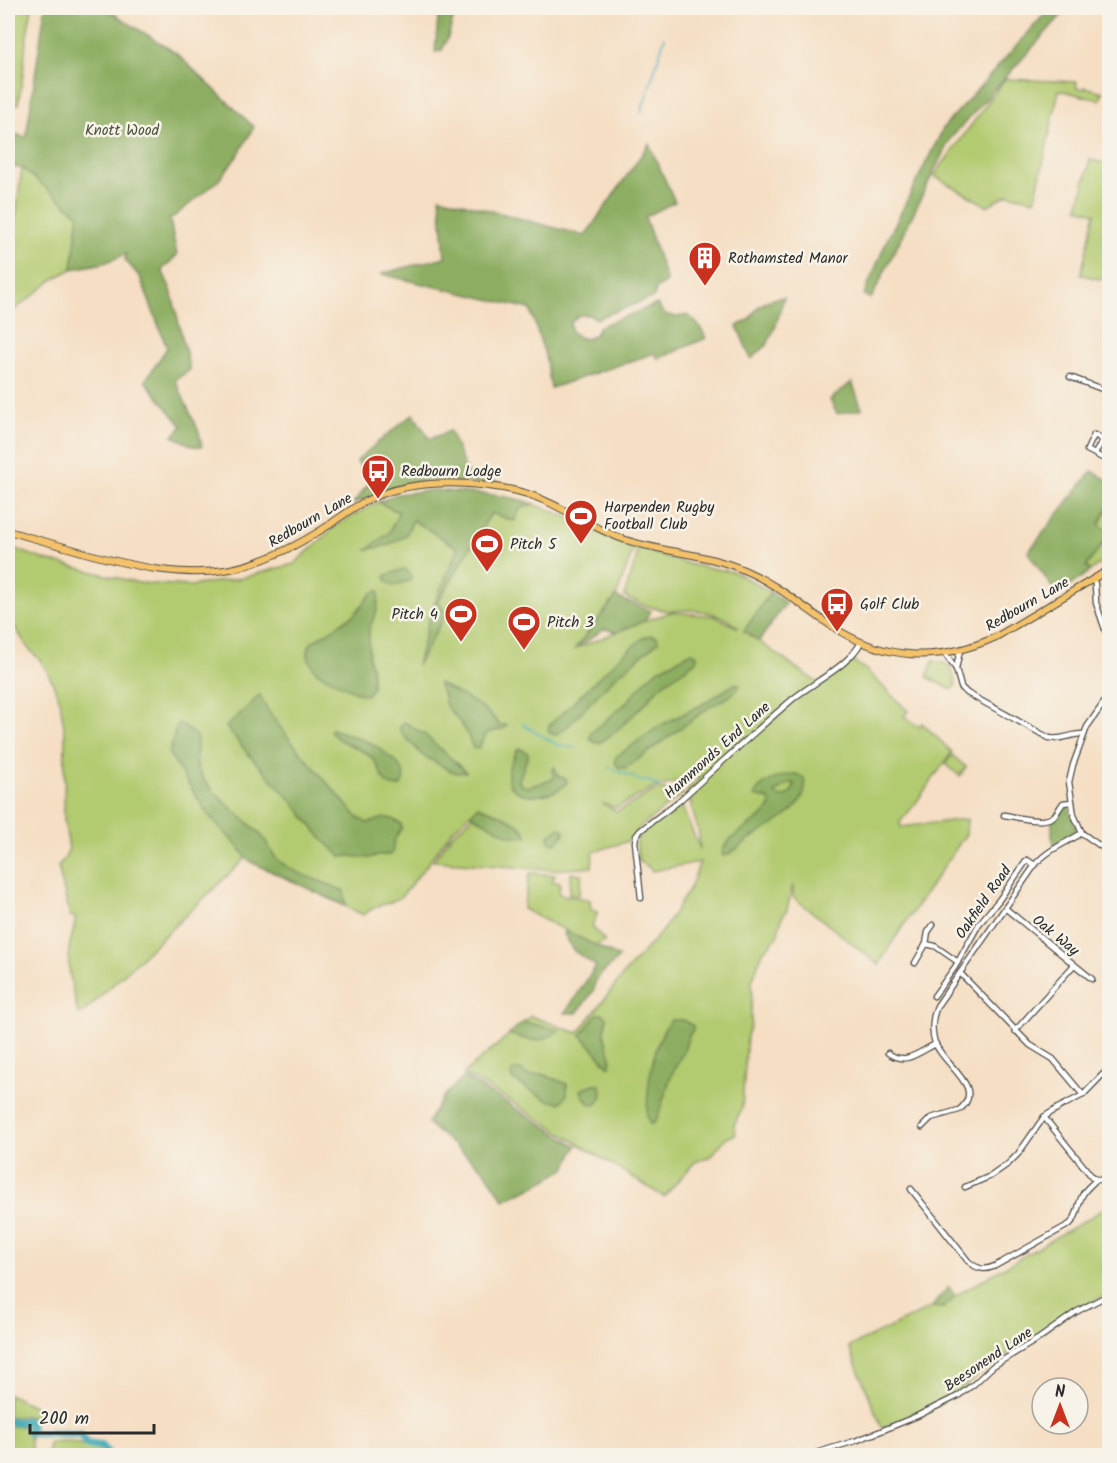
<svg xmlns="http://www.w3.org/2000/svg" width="1117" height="1463" viewBox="0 0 1117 1463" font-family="Kalam,sans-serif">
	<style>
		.green { fill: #b2ca70; stroke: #6e7a4e; stroke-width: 1.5 }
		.forest { fill: #8dae62; stroke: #5c6c46; stroke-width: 1.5; fill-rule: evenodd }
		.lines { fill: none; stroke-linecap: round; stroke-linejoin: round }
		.stream { stroke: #3aaab7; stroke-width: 1.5 }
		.river { stroke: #3aaab7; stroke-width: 8 }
		.minor-casing { stroke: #494642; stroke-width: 7 }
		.major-casing { stroke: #494642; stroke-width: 8 }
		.minor { stroke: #fff; stroke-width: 4.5 }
		.major { stroke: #f3c26a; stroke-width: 6 }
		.labels { text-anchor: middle; stroke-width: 5; stroke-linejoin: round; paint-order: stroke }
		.park-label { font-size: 15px; fill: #4d533c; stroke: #f7f3e8 }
		.poi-label { font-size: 15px; fill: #2b2b2b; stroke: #f7f3e8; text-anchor: start }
		.street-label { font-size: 15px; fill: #2b2b2b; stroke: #f7f3e8 }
	</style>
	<rect width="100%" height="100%" fill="#f7f3e8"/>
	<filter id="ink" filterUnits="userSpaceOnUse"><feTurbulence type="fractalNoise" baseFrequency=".0167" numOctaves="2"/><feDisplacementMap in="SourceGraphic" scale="12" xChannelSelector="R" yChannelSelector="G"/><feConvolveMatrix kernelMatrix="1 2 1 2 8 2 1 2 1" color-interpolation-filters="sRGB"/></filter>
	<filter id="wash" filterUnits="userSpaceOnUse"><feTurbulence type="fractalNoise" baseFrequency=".008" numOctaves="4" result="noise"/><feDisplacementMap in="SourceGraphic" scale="24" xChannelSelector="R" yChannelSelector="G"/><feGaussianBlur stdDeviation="1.35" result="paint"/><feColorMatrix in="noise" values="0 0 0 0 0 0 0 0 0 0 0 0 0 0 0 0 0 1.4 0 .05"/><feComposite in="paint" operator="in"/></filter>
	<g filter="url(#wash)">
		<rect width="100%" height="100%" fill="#f5dec3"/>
		<g class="green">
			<polygon points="8,8 32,8 26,40 23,75 18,104 10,109 8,116"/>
			<polygon points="1005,79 1077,82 1076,88 1085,89 1085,87 1103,92 1100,100 1059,90 1035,200 1008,194 987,206 934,176"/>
			<polygon points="1090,160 1109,164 1109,281 1081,275 1095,213 1078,208"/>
			<polygon points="22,168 79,215 72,269 54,279 8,315 8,275"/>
			<path d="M523,500L575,520L634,547L616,597L575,649L644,621L671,612L714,616L739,628C724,615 704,610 685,610C680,610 675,611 670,611C655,609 637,604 624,596L636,560L637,554L635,550L637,548L692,565L735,572L771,592L744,631L818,683L832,675L851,660L865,669L908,711L904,716L919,727L922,723L952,752L915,804L900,822L901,827L967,819L966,834L891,944L879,965L793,897V885L787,910L782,917L777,937L763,952L752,981L751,1024L747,1036L742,1108L734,1125L736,1134L725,1139L711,1156L695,1162L664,1197L487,1087L463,1074L531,1016L578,1033L627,970L663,930L690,888L700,862L652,871L649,867L639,862C638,855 635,845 638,838C643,826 670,812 681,805L700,849L699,834L687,790L701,777L656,787L616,808L602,803L617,812L657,789L684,793L640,827L631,840L593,852L592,867L553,870L433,861L451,836L473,816L470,814L451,832L427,865L401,897L389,903L377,906L363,915L246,858L84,1012L78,1014C74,993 67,972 69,950C70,938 76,929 75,917L70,916L58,866L65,858L69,848L64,819L65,734L60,701L52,681L41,661L28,648L8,616V546L45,560L139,583L190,586L241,578L294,564L338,524L378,502L412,519L458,548L430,615L418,662L437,603L491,513L514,521Z"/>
			<polygon points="1108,508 1109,509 1109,532 1099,525"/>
			<polygon points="1109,536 1109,563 1099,564 1090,571 1086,566"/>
			<path d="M933,661C953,663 951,666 956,685L952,690L927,677Z"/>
			<polygon points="952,755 966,767 960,776 945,764"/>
			<polygon points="530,873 555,875 552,882 560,882 559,894 590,900 591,910 598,912 592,926 605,941 595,946 523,909"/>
			<polygon points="571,873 582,874 579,895 569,894"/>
			<polygon points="1109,1206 1109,1293 1064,1317 1041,1334 993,1363 960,1390 911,1416 882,1428 849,1347 932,1307 944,1308 955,1296"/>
			<polygon points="8,1394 51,1414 31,1416 8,1417"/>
			<polygon points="12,1426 24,1426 30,1437 30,1445 33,1455 8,1455 8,1427"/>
			<polygon points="68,1441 99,1449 105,1455 46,1455 50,1442"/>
		</g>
		<g class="forest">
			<polygon points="45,8 105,8 176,53 254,127 238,155 218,181 170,220 177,255 162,270 171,290 190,370 175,380 199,432 202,447 193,446 173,436 182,426 145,381 167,348 140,277 125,260 126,254 104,263 72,269 79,215 22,168 8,167 8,131 26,138"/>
			<polygon points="439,8 456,8 448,37 442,50 435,52"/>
			<polygon points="1050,8 1068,8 950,139 871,299 864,295 887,240 944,127"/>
			<path d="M649,144L675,202L645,217L667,282L657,288L654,297L596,319L590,315H579L570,323L571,331L578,337L587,339L596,334L598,327L657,304L664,314L677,317L688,315C697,322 702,328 706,338L658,359L655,353L551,388L545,355L530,309L381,274L445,257L440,197L585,236Z"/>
			<polygon points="784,297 776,325 767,345 751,359 737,326 749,320 759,306 769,300"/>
			<polygon points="852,382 862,409 837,414 830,400"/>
			<polygon points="413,414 430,439 450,431 467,473 512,486 428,481 393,487 353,504 369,483 357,461 377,443"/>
			<polygon points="1092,471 1109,481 1109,505 1099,524 1109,532 1109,536 1086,566 1090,571 1057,595 1028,552"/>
			<path d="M434,490C468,493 502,493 534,504L521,508L514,521L491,513L438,602L446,613L417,666L430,615L458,548L413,520L406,535L389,545L366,550L389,533L399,512L378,502L397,494Z"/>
			<path d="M404,569C408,570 412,576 411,580L394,586L387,581L385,577L387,575Z"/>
			<path d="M376,591H379L377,611L369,629V659L372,669V688L367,695L360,694L318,673C309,664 304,652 312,642L354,615L372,593Z"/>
			<polygon points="771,592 786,603 759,641 744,631"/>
			<polygon points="616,597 651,611 644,621 617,632 604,629 574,650"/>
			<polygon points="651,635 657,637 658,642 614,678 567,727 556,735 550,733 548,731 549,726 620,657 643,638"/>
			<polygon points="692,652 697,655 696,661 659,687 644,705 616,731 601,742 597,743 592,741 590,738 591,733 625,704 648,678 658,670"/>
			<path d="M439,683C459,696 486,704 499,725H507L505,728L487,733L478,748H473L467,733L459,721L446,706L444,696L439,686Z"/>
			<path d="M736,683L740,685C735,695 722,701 711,706L626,768H620L616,765L615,760L617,756L661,725L703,704Z"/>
			<path d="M260,695L268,711L290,740L358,818L367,823C384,820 384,813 401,824L402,828C396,837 392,841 393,852L390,855H380L369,858L349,856L342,857L323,840L292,801L250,756L226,727Z"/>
			<polygon points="404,722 424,734 466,772 458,773 451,771 422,755 400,731 400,726"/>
			<path d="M179,723L197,737C198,748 194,758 198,769C207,792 245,817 262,836C268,843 271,853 277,859C295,875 323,881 344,891L346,906L253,863L246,858L241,850L210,817L169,754L177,725Z"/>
			<path d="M332,729L369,742L379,748L396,762L401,768L404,775L402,784L399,787C378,786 384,769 371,757C359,746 339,744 330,731Z"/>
			<path d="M519,748L528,753V755L519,780L521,785L527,787L552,780L554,776L552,770L555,767L558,776L566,779L567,782C552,803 491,802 512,760C515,755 515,752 519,748Z"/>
			<path d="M796,774C802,776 804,778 805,783C808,809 769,827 751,838C742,844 734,853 724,856L722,855C723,834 766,822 771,804L768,799L754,796C758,783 783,774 796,774ZM790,783H793L794,785C793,793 788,796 780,797L775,794L777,791Z"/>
			<path d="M1067,804L1069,806L1076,828L1075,834L1055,846L1052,837V820C1058,816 1060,806 1067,804Z"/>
			<path d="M478,806C495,813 520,819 528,837L510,836L470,814Z"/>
			<polygon points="559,828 564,830 563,836 556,843 550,842 549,836"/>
			<polygon points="566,931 619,957 615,962 600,975 595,982 594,990 577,1013 565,1013 596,966 574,951 564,934"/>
			<path d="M597,1014H603L607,1018L604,1034L611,1057L610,1066H608C599,1055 590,1045 581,1035Z"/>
			<path d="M671,1020H683L693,1026V1030L689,1035L685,1048L671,1076L657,1119L654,1123L650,1124L647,1116C647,1088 652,1042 671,1020Z"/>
			<path d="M524,1022L559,1030C543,1045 528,1041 509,1034Z"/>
			<path d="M516,1070H521L529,1076L542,1074L567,1084V1095L560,1103L547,1100L514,1081C511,1078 510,1074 513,1071Z"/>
			<polygon points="464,1077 577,1146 565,1169 535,1186 504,1200 485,1171 427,1123 444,1096"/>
			<path d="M594,1084H599C604,1092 602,1100 595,1105C588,1104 583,1097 581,1091L584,1088Z"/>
			<path d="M949,1287L955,1296C947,1307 946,1308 932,1307L939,1298Z"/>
		</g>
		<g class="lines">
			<g class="stream">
				<polyline points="641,113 665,37"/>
				<polyline points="522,724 558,745 575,748"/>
				<polyline points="608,767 636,778 640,781 649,781 659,787"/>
			</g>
			<polyline class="river" points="8,1420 13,1422 29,1421 31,1423 30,1433 80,1434 87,1444 102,1446 110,1456"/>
		</g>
	</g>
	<g filter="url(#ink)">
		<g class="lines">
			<g class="minor-casing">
				<g id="minor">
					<polyline points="1070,377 1110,392"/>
					<polyline points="1102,439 1094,435 1087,450 1110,462"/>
					<polyline points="1095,454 1110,425"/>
					<polyline points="1093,579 1095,584 1096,603 1110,644"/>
					<path d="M944,653L956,669L961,687L967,693L1049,738C1062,741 1072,733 1084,734"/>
					<polyline points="956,669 960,650"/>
					<polyline points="1110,694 1087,727 1073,765 1069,782 1074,815 1082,833 1110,853"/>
					<path d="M1004,815C1017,817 1044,825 1054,816C1058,812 1060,807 1063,803L1072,802"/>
					<path d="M641,898L635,842L636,836L640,831C653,820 667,811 680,800C718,766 755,731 794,698C814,682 850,665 861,642"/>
					<polyline points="1005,908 1092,979"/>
					<polyline points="926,944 935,946 958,962"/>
					<polyline points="915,963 926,944 928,932 933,925"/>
					<polyline points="960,973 1030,1045 1053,1059 1083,1095"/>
					<polyline points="934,996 955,967 979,924 999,900 1027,860 1035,865"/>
					<polyline points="1015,1031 1074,965"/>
					<path d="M888,1053C906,1066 918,1052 936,1044"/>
					<polyline points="1044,1117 1093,1178 1100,1180 1110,1174"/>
					<path d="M922,1127L931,1118L959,1110C987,1088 944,1066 935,1043C931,1031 932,1018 937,1006L1035,865C1047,850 1066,843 1082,833"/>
					<polyline points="965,1187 991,1176 1008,1164 1018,1154 1044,1117 1058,1108 1083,1095 1110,1067"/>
					<path d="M911,1189L968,1261C977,1269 984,1271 995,1266L1070,1224C1079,1215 1077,1206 1082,1196C1085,1189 1091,1185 1096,1180"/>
					<polyline points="806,1456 855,1441 881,1431 917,1416 958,1396 974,1384 993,1366 1038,1339 1076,1312 1110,1294"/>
				</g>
			</g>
			<g class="major-casing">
				<path id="major" d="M8,531C35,539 62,546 89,554C134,566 178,577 225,570C262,564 295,547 326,527C338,519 349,510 362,503C407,478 468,480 517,491C555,500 586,526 623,539C663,553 707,553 746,571C776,584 802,606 830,625C884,661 938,663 996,637L1110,569"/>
			</g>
			<use href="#minor" class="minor"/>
			<use href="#major" class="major"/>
		</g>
	</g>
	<defs>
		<g id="building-pin" transform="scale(1.725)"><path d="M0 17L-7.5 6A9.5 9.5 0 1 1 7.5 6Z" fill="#c8321e" stroke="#f7f3e8"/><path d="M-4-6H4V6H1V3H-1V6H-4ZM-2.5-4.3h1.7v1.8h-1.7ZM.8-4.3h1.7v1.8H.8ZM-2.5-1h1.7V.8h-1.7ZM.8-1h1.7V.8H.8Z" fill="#fff"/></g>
		<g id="bus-pin" transform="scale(1.725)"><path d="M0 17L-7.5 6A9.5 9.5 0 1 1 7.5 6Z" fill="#c8321e" stroke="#f7f3e8"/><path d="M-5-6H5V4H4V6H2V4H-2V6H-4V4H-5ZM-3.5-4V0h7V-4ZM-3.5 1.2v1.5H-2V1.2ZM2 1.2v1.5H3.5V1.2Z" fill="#fff"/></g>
		<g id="stadium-pin" transform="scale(1.725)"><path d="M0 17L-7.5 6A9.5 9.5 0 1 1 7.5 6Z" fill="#c8321e" stroke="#f7f3e8"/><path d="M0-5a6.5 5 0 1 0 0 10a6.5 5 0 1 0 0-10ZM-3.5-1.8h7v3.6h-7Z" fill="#fff"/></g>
	</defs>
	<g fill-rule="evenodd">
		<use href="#building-pin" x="705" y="258"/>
		<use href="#bus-pin" x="378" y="471"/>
		<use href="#stadium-pin" x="581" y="516"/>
		<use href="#stadium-pin" x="487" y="544"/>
		<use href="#bus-pin" x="837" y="604"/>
		<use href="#stadium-pin" x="461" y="614"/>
		<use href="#stadium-pin" x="524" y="622"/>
	</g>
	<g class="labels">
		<g class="park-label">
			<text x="122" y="135">Knott Wood</text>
		</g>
		<g class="poi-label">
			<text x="728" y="263">Rothamsted Manor</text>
			<text x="401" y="476">Redbourn Lodge</text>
			<text x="604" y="512">Harpenden Rugby<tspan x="604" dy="17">Football Club</tspan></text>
			<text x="510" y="549">Pitch 5</text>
			<text x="860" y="609">Golf Club</text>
			<text x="438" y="619" text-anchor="end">Pitch 4</text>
			<text x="547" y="627">Pitch 3</text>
		</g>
		<g class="street-label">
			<text transform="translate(310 520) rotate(-30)" y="5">Redbourn Lane</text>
			<text transform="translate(1027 604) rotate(-30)" y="5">Redbourn Lane</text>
			<text transform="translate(717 750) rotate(-42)" y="5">Hammonds End Lane</text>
			<text transform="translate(983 902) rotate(-55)" y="5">Oakfield Road</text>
			<text transform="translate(1056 935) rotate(39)" y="5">Oak Way</text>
			<text transform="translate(988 1359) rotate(-34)" y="5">Beesonend Lane</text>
		</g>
	</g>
	<rect width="1117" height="1463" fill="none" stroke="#f7f3e8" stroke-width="30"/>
	<g transform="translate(1060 1406)"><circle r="28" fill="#f7f3e8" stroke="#a5a39c" stroke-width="1.5"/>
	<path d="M0-4.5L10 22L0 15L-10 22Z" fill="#c8321e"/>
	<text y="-9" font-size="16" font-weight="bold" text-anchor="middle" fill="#2b2b2b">N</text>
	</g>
	<path d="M30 1424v9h124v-9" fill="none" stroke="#2b2b2b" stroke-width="3"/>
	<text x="39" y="1424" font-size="18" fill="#2b2b2b" stroke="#f7f3e8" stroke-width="4.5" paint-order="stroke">200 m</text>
</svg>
